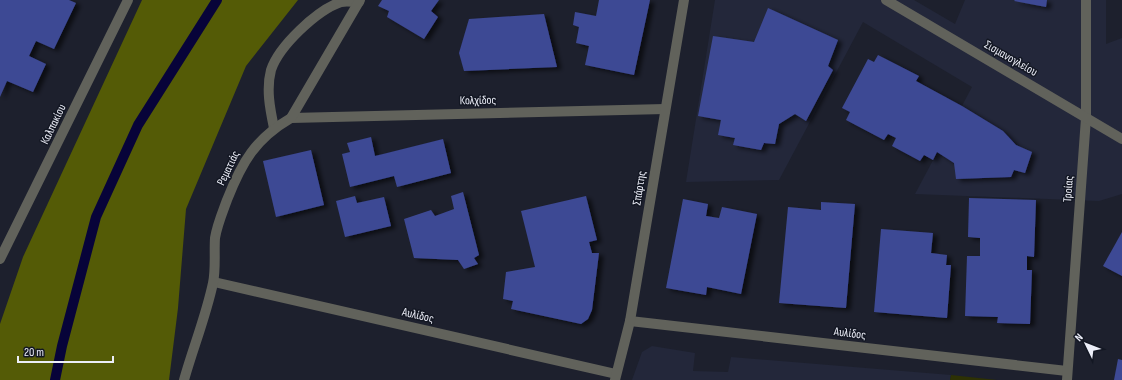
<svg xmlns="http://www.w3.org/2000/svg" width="1122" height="380" viewBox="0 0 1122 380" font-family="'Sofia Sans Condensed',sans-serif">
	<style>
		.built { fill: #23273a }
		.green { fill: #2d3104 }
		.forest { fill: #545b06 }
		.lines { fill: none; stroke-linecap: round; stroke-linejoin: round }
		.stream { stroke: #070339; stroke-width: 10 }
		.building { fill: #3d4994; filter: url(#shadow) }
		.minor { stroke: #61625b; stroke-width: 10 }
		.tertiary { stroke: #61625b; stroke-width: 10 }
		.labels { text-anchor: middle; stroke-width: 3; stroke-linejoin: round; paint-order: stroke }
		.street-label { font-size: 12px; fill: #eceef8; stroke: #131723 }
	</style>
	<defs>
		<filter id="shadow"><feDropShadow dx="4.5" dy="2.5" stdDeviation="2" flood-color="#0009"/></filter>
	</defs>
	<rect width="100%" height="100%" fill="#1d202d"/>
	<g class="built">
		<polygon points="715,0 914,0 955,24 965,0 1106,0 1106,44 1122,38 1122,194 1099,201 915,194 972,87 863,22 779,180 686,182"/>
		<polygon points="652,346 695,353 693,371 728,372 731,357 951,375 950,380 632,380 642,352"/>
	</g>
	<polygon class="green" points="951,375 997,380 950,380"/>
	<polygon class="forest" points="142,0 298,0 246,66 186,209 178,308 169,380 0,380 0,324 23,257"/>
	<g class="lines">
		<polyline class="stream" points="55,380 62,346 96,217 138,125 217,0"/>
	</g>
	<g class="building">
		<polygon points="0,0 69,0 76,3 54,49 36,41 29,56 46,64 33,92 7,81 0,97"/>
		<polygon points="382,0 439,0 431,11 438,17 424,39 387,17 389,11 378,6"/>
		<polygon points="599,0 650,0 634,75 585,65 589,46 576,43 579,27 573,25 575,12 596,16"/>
		<polygon points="1015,0 1047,0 1046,7 1014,1"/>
		<polygon points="768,8 838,40 828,66 833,70 806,121 795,114 779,124 775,144 764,143 761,150 733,145 735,138 718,135 721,120 698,116 713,36 754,42"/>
		<polygon points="544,14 557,67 464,71 459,53 469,19"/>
		<polygon points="878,55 919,76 916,81 962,106 1003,131 1016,145 1032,152 1025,173 1014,170 1011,177 956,179 954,163 937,152 933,160 924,155 920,161 892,146 896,138 888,134 884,140 846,120 850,112 842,108 868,59 874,62"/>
		<polygon points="371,137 375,156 443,139 451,173 397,187 394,176 350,187 342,154 350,152 347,143"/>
		<polygon points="311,150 324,205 276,217 263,161"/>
		<polygon points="463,192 479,255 474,258 478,264 464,269 458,260 414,258 404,219 431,210 435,216 454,209 451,196"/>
		<polygon points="355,196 357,203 384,197 391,226 345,237 336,201"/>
		<polygon points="586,196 597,240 589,242 592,253 599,253 592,310 588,319 581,324 511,309 513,301 503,299 506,272 535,267 521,211"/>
		<polygon points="969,198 1036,200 1034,257 1027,256 1027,270 1032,270 1030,324 997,323 998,317 965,316 967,256 980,256 980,238 968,237"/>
		<polygon points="683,199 708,204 706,216 719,218 722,207 757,214 741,294 707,287 706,295 666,288"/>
		<polygon points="821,202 855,204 846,308 779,303 788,207 821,210"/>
		<polygon points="881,229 933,233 931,253 947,255 946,265 951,265 947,318 874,312"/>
		<polygon points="1122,232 1122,276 1103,266"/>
		<polygon points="1118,359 1122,360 1122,380 1114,380"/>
	</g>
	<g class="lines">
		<g class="minor">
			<polyline points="291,118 665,109"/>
			<path d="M274,128C270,109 266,89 271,70C279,46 317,10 341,2C346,1 354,2 359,2"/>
			<polyline points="0,259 128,0"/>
			<polyline points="214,282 616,374"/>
			<polyline points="630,321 1067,371"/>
			<path d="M184,380C193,348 206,316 213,283C216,269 214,252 215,238C217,225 223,211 227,200C242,162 255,139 291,118L360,0"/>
			<polyline points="615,380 630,321 684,0"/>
			<polyline points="1067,380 1086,118 1086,0"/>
		</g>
		<polyline class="tertiary" points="886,0 1122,139"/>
	</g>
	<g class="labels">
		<g class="street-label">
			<text transform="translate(1011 58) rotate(30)" y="4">Σισμανογλείου</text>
			<text transform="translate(478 100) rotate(-1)" y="4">Κολχίδος</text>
			<text transform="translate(53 124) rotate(-64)" y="4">Καλπακίου</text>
			<text transform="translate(228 168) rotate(-64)" y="4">Ρεματιάς</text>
			<text transform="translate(639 188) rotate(-81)" y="4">Σπάρτης</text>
			<text transform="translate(1068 189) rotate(-86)" y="4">Τροίας</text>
			<text transform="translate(418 315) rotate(13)" y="4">Αυλίδος</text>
			<text transform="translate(850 333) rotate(7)" y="4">Αυλίδος</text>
		</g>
	</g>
	<g transform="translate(1086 344) rotate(313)" stroke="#131723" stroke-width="3" paint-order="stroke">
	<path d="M0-3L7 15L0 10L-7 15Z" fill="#eceef8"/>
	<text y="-6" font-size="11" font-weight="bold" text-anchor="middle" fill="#eceef8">N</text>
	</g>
	<path d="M18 356v6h95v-6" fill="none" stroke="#eceef8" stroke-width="2"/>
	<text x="24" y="356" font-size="12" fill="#eceef8" stroke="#131723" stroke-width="3" paint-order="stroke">20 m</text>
</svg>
